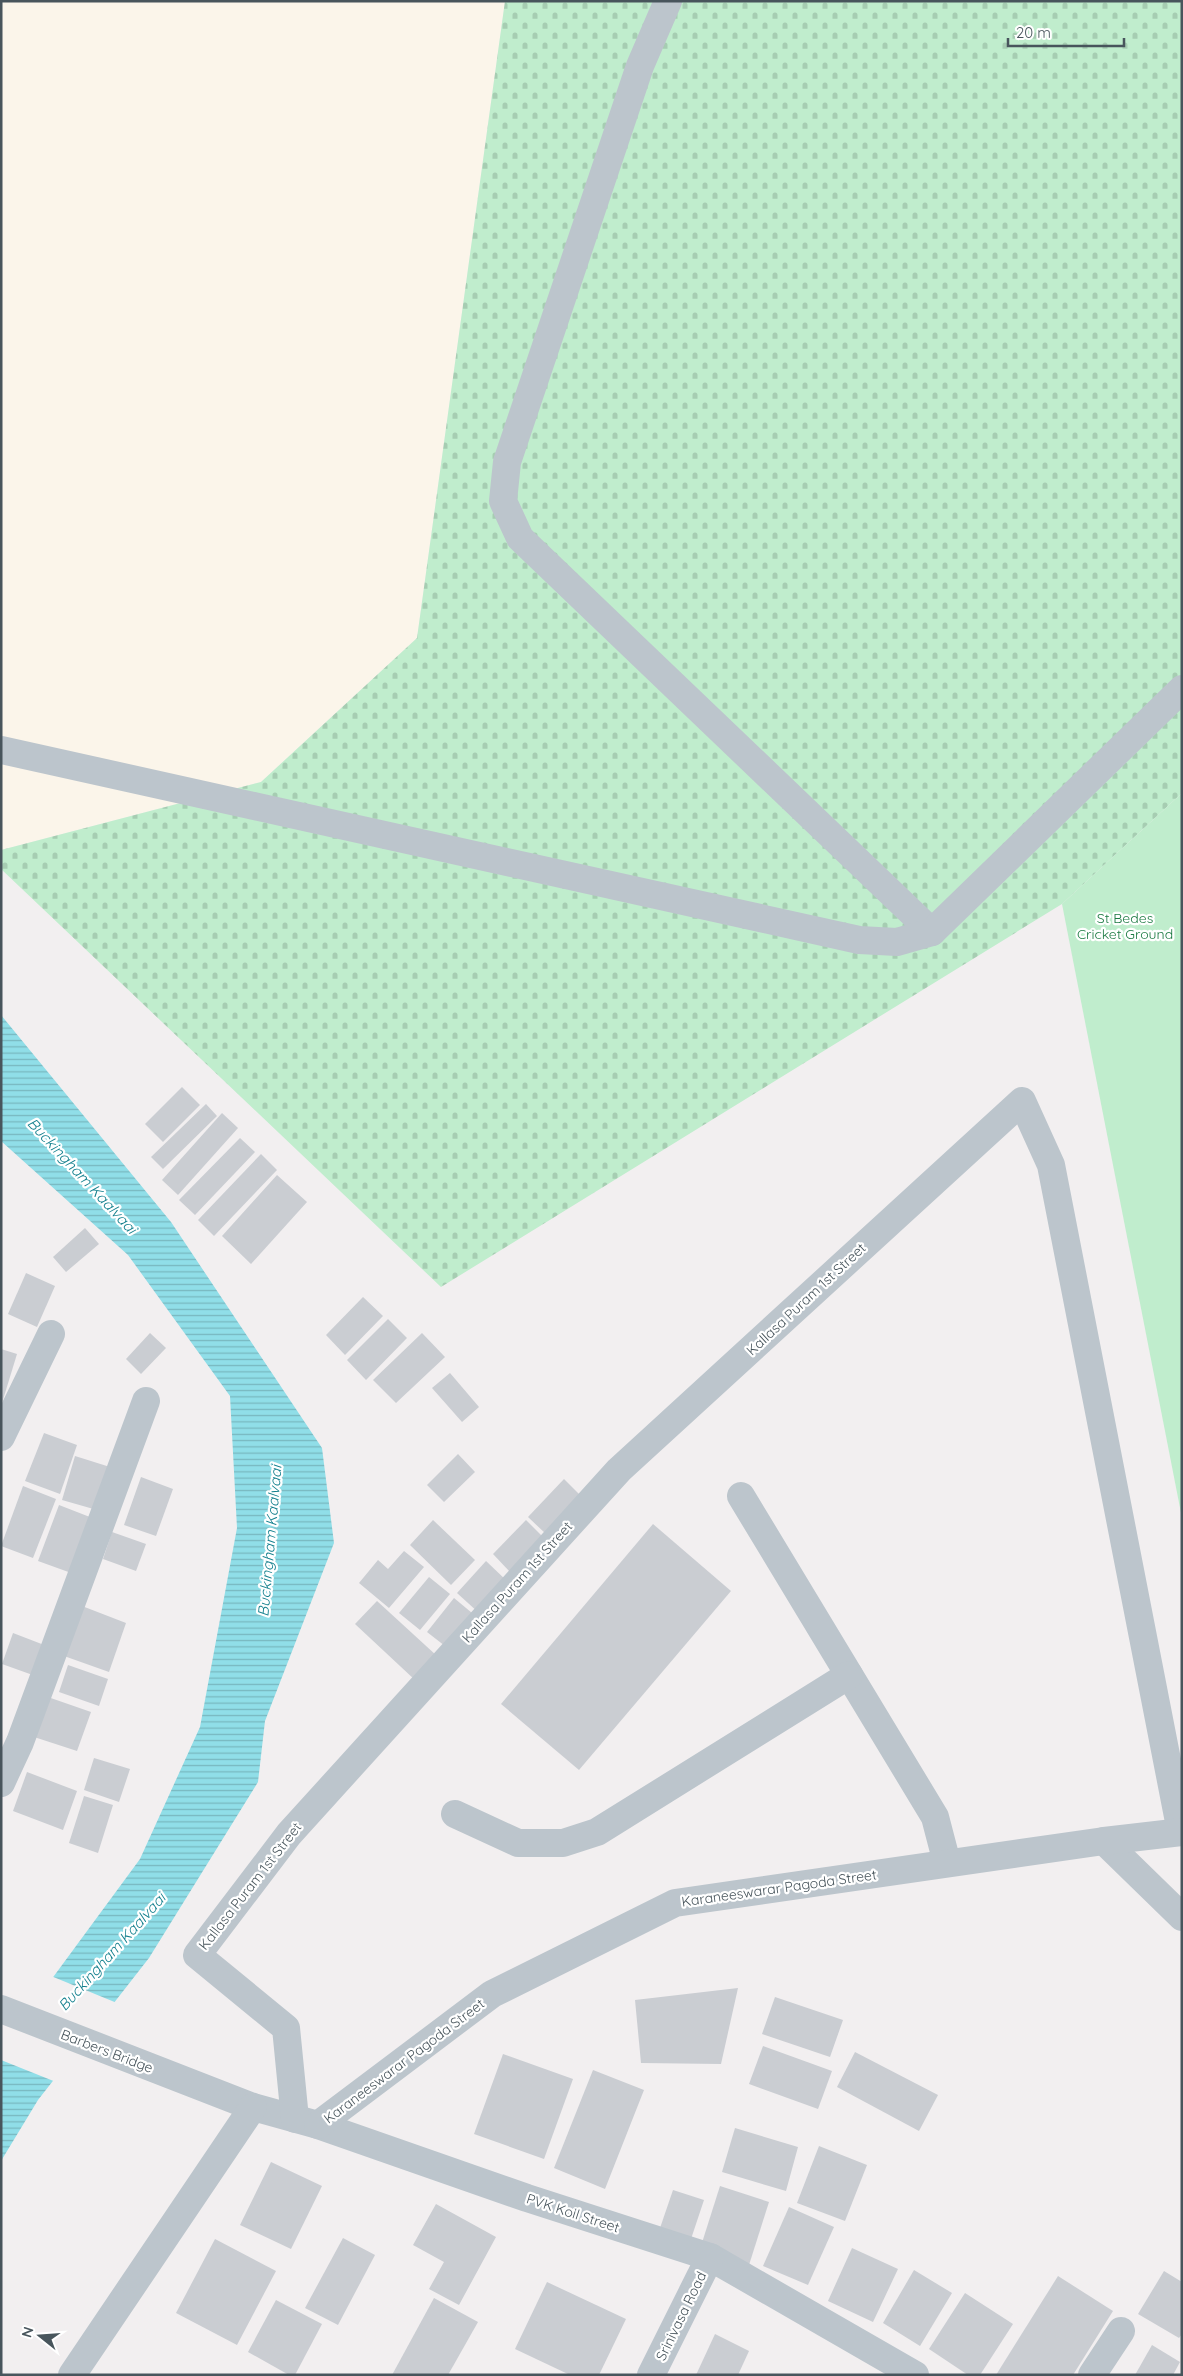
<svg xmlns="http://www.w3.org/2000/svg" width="1183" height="2376" viewBox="0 0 1183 2376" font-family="Quicksand,sans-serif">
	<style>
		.commercial { fill: #fbf5ea }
		.cemetery { fill: url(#cemetery-stones) }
		.park { fill: #c0edcd }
		.water { fill: url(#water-rules) }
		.pier { fill: #f2eff0 }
		.building { fill: #cacdd2 }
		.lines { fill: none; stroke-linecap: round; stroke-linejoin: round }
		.minor { stroke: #bcc5cc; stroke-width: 28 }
		.labels { text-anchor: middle; stroke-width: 4.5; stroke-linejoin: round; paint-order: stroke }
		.park-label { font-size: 14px; fill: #1c7a42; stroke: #fff }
		.street-label { font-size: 14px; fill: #48555c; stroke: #fff }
		.water-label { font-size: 15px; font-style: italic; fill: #14808e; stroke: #fff }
	</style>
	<defs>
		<pattern id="cemetery-stones" width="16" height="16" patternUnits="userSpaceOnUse" patternTransform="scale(1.25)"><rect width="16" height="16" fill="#c0edcd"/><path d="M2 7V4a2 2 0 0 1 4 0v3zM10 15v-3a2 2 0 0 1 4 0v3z" fill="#a6cdb2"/></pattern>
		<pattern id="water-rules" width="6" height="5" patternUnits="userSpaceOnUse" patternTransform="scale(1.25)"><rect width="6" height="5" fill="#90dee8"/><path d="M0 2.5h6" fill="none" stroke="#78b7bf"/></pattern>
	</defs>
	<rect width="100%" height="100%" fill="#f2eff0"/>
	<polygon class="commercial" points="1,1 505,1 417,638 261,782 1,850"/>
	<polygon class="cemetery" points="505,1 1182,1 1182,793 1062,904 441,1287 1,869 1,850 261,782 417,638"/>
	<polygon class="park" points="1182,793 1182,1518 1062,904"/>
	<polygon class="water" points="1,1015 171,1222 322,1448 334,1543 265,1721 258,1782 149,1958 38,2100 1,2161 1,2048 140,1859 200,1727 237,1528 230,1396 128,1255 1,1141"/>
	<polygon class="pier" points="51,1976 117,2003 56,2082 1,2060 1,2044"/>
	<g class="building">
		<polygon points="182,1087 200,1105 163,1142 145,1124"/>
		<polygon points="206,1104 217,1116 163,1169 151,1157"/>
		<polygon points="222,1113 238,1128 178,1195 162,1180"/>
		<polygon points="240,1138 255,1152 195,1215 179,1200"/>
		<polygon points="261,1154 277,1170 214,1236 198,1220"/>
		<polygon points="277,1175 307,1202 251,1264 222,1236"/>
		<polygon points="85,1228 99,1244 66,1272 53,1257"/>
		<polygon points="26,1273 55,1286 37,1327 8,1314"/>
		<polygon points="363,1297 383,1316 345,1355 326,1335"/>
		<polygon points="388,1319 407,1338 366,1380 347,1360"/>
		<polygon points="150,1333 166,1348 141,1374 126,1359"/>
		<polygon points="422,1333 445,1357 396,1403 373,1380"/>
		<polygon points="1,1349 17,1354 2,1403 1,1403"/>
		<polygon points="450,1373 479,1407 462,1422 432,1388"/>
		<polygon points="44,1433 77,1445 60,1494 25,1481"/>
		<polygon points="458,1454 475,1472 444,1502 427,1485"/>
		<polygon points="75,1456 110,1467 97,1510 62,1500"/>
		<polygon points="141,1477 173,1489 156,1536 124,1525"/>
		<polygon points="564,1479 582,1497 546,1534 528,1517"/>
		<polygon points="23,1486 56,1499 33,1558 1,1546"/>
		<polygon points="59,1505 95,1519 74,1574 38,1561"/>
		<polygon points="433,1520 475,1560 451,1585 410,1545"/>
		<polygon points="526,1520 546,1540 512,1574 493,1554"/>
		<polygon points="653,1524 731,1591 579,1770 501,1704"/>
		<polygon points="112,1532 146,1544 136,1571 103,1559"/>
		<polygon points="404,1551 424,1567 389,1608 359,1583 378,1560 388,1569"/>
		<polygon points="486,1561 508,1582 479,1613 457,1593"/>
		<polygon points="429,1577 450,1594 420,1630 399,1613"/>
		<polygon points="454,1598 472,1613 445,1646 427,1632"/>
		<polygon points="377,1601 437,1656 415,1680 355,1624"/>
		<polygon points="82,1606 126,1623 109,1672 64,1656"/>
		<polygon points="13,1633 52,1648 41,1678 2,1664"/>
		<polygon points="68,1665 108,1679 99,1706 59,1692"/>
		<polygon points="45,1696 91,1712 77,1751 31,1736"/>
		<polygon points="94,1758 130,1769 119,1802 84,1790"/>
		<polygon points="27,1772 77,1791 63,1830 13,1811"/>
		<polygon points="84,1796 113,1805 98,1853 69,1843"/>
		<polygon points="738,1988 721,2064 641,2063 635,2000"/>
		<polygon points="775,1997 843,2020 830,2057 762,2034"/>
		<polygon points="763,2046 832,2071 818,2109 749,2084"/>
		<polygon points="855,2052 938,2095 919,2131 837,2087"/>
		<polygon points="503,2054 573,2079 544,2159 474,2134"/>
		<polygon points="593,2070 644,2090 605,2189 554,2168"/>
		<polygon points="735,2128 798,2147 786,2191 722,2172"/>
		<polygon points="819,2146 867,2165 845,2221 797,2203"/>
		<polygon points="271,2162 322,2186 291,2249 240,2225"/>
		<polygon points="720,2186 769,2202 749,2265 700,2249"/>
		<polygon points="673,2190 704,2200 690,2242 659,2231"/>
		<polygon points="436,2204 496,2237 459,2305 429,2289 444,2262 413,2245"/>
		<polygon points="789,2207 834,2227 808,2285 763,2266"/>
		<polygon points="343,2238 375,2255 338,2325 305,2308"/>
		<polygon points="215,2239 276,2271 237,2345 176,2313"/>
		<polygon points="852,2248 898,2269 873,2322 828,2301"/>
		<polygon points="914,2270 952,2293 920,2346 883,2323"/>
		<polygon points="1164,2271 1182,2282 1182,2334 1179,2338 1138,2314"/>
		<polygon points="1058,2276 1113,2311 1073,2375 996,2375"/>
		<polygon points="547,2282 626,2319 599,2375 570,2375 515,2349"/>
		<polygon points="965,2293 1013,2324 980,2375 968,2375 929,2349"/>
		<polygon points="434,2298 478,2322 448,2375 392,2375"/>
		<polygon points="276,2300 322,2324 295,2375 289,2375 248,2352"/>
		<polygon points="715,2334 749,2351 738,2375 696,2375"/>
		<polygon points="1152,2345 1180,2362 1173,2375 1135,2375"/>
	</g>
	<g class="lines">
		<g class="minor">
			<polyline points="668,1 640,66 507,462 503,501 520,538 932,932"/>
			<polyline points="1,750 859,940 897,942 932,932 1182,689"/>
			<polyline points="1,1437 51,1334"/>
			<polyline points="741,1496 935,1817 947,1863"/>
			<polyline points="1,1783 20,1742 146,1401"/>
			<polyline points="455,1814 518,1843 563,1843 597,1832 849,1675"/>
			<polyline points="1104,1841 1182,1917"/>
			<polyline points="1,2009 253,2107 318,2125 527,2198 710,2257 915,2375"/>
			<polyline points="295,2119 286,2028 197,1955 289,1834 619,1470 1022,1101 1051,1165 1181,1832"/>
			<polyline points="318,2125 492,1994 675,1903 1104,1841 1182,1832"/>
			<polyline points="72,2375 253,2107"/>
			<polyline points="651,2375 710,2257"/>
			<polyline points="1092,2375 1121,2331"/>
		</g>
	</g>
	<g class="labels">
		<g class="park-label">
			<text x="1125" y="923">St Bedes<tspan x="1125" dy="16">Cricket Ground</tspan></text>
		</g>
		<g class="street-label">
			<text transform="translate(806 1299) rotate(-43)" y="5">Kallasa Puram 1st Street</text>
			<text transform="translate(517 1582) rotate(-48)" y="5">Kallasa Puram 1st Street</text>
			<text transform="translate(250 1886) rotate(-52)" y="5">Kallasa Puram 1st Street</text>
			<text transform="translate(779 1888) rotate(-8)" y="5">Karaneeswarar Pagoda Street</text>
			<text transform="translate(107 2051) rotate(21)" y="5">Barbers Bridge</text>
			<text transform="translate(404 2061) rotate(-37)" y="5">Karaneeswarar Pagoda Street</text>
			<text transform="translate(573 2213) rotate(18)" y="5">PVK Koil Street</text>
			<text transform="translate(681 2316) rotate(-64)" y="5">Srinivasa Road</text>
		</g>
		<g class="water-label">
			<text transform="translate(82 1176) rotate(47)" y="5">Buckingham Kaalvaai</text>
			<text transform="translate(270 1541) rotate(-85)" y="5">Buckingham Kaalvaai</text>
			<text transform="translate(112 1952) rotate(-48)" y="5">Buckingham Kaalvaai</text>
		</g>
	</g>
	<rect width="1183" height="2376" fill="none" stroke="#48555c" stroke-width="5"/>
	<g transform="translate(40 2336) rotate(287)" stroke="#ffffff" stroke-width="4" paint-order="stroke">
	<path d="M0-4L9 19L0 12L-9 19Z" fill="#48555c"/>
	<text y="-8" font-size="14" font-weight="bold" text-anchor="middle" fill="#48555c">N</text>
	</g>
	<path d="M1008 38v8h116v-8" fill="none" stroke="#48555c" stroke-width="2.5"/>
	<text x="1016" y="38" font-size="15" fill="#48555c" stroke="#ffffff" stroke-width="4" paint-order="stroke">20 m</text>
</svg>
